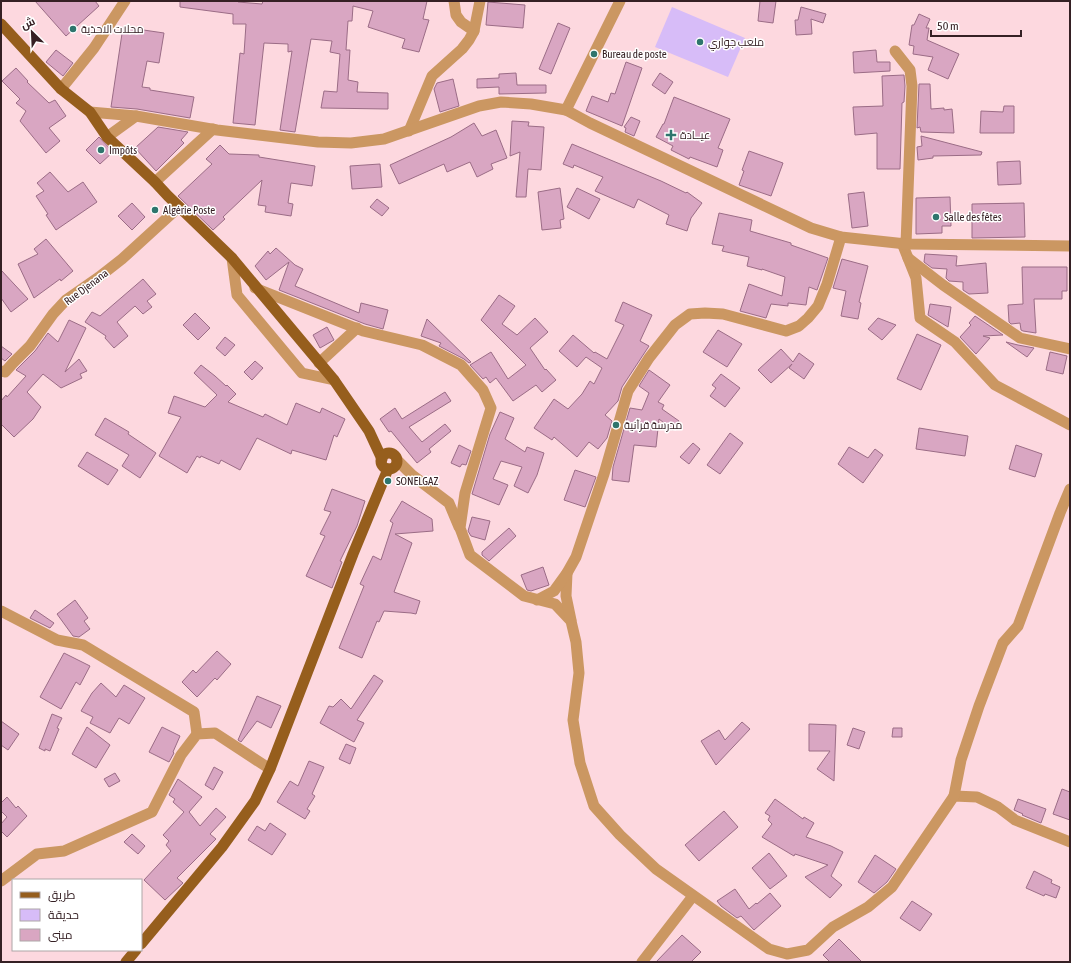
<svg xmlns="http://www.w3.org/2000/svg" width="1071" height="963" viewBox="0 0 1071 963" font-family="'Asap Condensed',Cairo,sans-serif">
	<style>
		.green { fill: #d7bcf8 }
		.building { fill: #d9a6c2; stroke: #9b6c86 }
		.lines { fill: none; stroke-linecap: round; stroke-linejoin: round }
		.minor { stroke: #cb9762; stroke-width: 11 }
		.tertiary { stroke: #cb9762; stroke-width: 11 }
		.primary { stroke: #965e1d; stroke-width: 11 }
		.poi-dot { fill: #2e756d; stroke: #fff; stroke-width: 1.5 }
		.labels { text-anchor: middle; stroke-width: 3; stroke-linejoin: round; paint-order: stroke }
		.poi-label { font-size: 11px; fill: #352024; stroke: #fff; text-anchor: start }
		.street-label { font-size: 11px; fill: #352024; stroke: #fff }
	</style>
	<rect width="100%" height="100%" fill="#fdd8df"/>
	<polygon class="green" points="672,7 745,38 728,77 655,47"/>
	<g class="building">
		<polygon points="35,1 95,1 99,6 66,36"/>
		<polygon points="180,1 238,1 238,2 262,4 263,1 427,1 423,19 429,20 419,52 402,48 405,39 368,27 373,11 353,6 352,21 348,21 346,50 350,50 348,80 358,82 357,92 388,93 388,109 321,108 324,91 337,92 340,54 330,52 332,41 311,39 295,132 280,130 292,51 288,52 288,44 264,43 255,125 233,123 240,53 244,54 246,24 233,24 233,14 180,7"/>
		<polygon points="760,1 776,1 773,23 758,21"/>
		<polygon points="488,2 525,5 523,28 486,25"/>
		<polygon points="801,7 826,14 823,23 811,19 812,34 796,35 795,20 798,20"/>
		<polygon points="919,14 930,19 926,28 929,28 927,40 959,54 948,79 928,70 933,57 913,54 914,46 909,45 912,25 914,25"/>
		<polygon points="558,23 570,28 551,74 539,69"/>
		<polygon points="123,27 164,33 159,63 147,61 142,87 150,88 150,90 194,97 190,118 137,109 111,107"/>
		<polygon points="56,50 73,63 63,76 46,62"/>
		<polygon points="876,50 877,62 890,62 890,71 854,73 853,52"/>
		<polygon points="626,62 642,68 622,126 586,111 592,96 608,102 611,93 615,94"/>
		<polygon points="16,68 28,81 27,82 49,103 55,100 66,116 49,128 60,141 46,153 20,121 26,111 16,103 20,99 2,81"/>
		<polygon points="516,73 517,85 546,85 546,93 499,94 499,87 477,88 477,79 499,78 499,74"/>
		<polygon points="660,73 673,82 665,94 652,85"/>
		<polygon points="904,75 905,86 904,102 902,103 900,169 877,169 877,133 855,135 853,107 883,106 882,76"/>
		<polygon points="453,79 459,106 440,112 434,89 437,83"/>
		<polygon points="919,84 930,84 931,109 944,108 944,110 952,109 954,133 921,132 920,127 917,128"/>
		<polygon points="674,97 730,119 718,148 723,150 717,167 690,157 689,159 671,150 673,146 656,137 663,124 664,124"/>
		<polygon points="1004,106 1014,106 1014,133 980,133 981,111 1003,112"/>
		<polygon points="631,117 640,121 634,136 625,132 626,128 624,127"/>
		<polygon points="512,121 529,122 528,126 544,127 541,170 528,169 526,197 516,197 520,152 510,156"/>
		<polygon points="474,123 482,136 496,130 507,158 491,164 493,169 477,177 470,162 447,172 444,164 399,184 390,165 451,137"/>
		<polygon points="158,127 188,132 181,140 184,143 156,171 135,148"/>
		<polygon points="921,136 982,152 981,155 933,156 933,158 918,160 917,147 922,146"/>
		<polygon points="99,137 113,152 100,164 86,150"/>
		<polygon points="572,144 661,181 686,193 687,192 702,203 691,218 687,231 666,224 669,215 638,199 634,208 595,191 603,177 574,165 573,168 563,164"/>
		<polygon points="220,145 229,154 259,155 259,157 315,166 312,186 291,183 288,203 293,204 291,216 265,212 266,206 258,205 262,180 223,217 225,219 213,230 178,196 212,164 206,159"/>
		<polygon points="749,151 783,163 771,196 739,185 744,171 742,170"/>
		<polygon points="1020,161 1021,184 998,185 997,162"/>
		<polygon points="380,164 382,187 352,189 350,166"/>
		<polygon points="50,172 68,192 83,182 97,202 56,230 46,215 48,214 36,196 44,191 37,183"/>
		<polygon points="560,188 564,219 560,220 561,228 542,230 538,192"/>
		<polygon points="577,188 600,199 589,219 567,207"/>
		<polygon points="864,192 868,226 852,228 848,194"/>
		<polygon points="950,197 951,226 942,226 942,233 916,234 916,198"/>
		<polygon points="377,199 389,208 382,216 370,207"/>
		<polygon points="132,203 145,217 132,230 118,216"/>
		<polygon points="1024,203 1025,237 972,238 972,204"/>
		<polygon points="719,213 752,220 750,231 791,243 791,245 828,258 817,290 809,287 806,305 788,303 788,306 771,304 766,318 740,311 749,284 782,296 785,277 762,269 762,270 747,266 749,257 722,251 724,246 712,244"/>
		<polygon points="46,239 73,271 61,281 60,279 34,298 18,264 38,254 34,249"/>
		<polygon points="276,248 295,265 303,269 295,286 359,313 361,303 388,310 383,329 365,324 279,290 289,262 266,280 255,266 268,251 270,254"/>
		<polygon points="925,254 957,256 956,266 986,263 988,293 969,294 963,290 963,282 949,281 946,278 947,269 932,268 924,262"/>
		<polygon points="842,259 868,266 859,302 861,303 858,319 841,316 846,291 833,288"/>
		<polygon points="1022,267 1067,267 1067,291 1062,291 1062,299 1034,299 1036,333 1023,331 1021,330 1020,323 1011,324 1009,322 1008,305 1023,304"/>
		<polygon points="1,270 28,299 11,312 1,298"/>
		<polygon points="143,279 156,294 147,301 152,307 143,314 135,306 117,322 128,336 114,348 105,338 106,336 85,322 92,312 100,316"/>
		<polygon points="499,295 515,306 502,324 517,335 535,318 548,332 530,348 545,370 546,369 556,380 542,392 536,385 513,401 496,378 490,383 486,377 483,379 470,365 491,352 508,379 526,365 481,320"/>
		<polygon points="623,302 652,315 640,341 649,346 622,387 618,401 605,415 612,421 607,438 598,449 589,442 577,457 554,437 552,440 534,428 554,399 568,409 582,394 590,381 594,384 602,368 586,357 577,367 559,351 573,335 594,353 595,352 607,359 624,325 615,321"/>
		<polygon points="930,304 951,307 948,327 928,315"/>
		<polygon points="195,313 210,328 198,340 183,325"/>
		<polygon points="975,316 1003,335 983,336 990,338 976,354 960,337 971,325 969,323"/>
		<polygon points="878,318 896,325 882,340 868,329"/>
		<polygon points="427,319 471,362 469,363 464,359 439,346 441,343 421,336"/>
		<polygon points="69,320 86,328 65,372 79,359 87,371 80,374 82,378 61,388 43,374 27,392 41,407 33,419 14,437 1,424 1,401 6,395 7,397 26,376 16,370 35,351 48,333 58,342"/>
		<polygon points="327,327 334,340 320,348 313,335"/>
		<polygon points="718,330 742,344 727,367 703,352"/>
		<polygon points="917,334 941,345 921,390 897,379"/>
		<polygon points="225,337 235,345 225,356 216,348"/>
		<polygon points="1006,342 1018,345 1034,348 1027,357"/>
		<polygon points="1,346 12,354 5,361 1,358"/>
		<polygon points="781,349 793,362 799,353 814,364 804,379 789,368 792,364 771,383 758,370"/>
		<polygon points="1050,352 1067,356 1063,374 1046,370"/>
		<polygon points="255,361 263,368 252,380 244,372"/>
		<polygon points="201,365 215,376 226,386 227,385 236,394 228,402 263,417 265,414 287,425 296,403 320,413 322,408 345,419 337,437 334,435 326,460 292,450 291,454 257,438 240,470 221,460 219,464 201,456 200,458 197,456 187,473 159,456 181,417 168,413 174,396 205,407 217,395 194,373"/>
		<polygon points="649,370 670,385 658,402 664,405 662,409 679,421 673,430 659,419 656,447 634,445 629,482 612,480 613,467 630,408 642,410 649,393 639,386"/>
		<polygon points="721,374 740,388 725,407 710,396 716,388 712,385"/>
		<polygon points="445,392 451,401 409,427 422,442 445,424 451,431 429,449 431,452 417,463 391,431 389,432 380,419 395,408 402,419"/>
		<polygon points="500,412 514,418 505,439 525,452 527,447 544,453 537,475 528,493 514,486 522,467 501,461 493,479 508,485 499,505 472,494 490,434"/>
		<polygon points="105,418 129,432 128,434 156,453 140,478 122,466 129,455 95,435"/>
		<polygon points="919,428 968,436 965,456 916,449"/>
		<polygon points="730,433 743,443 720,474 707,465"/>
		<polygon points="693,443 700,449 689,464 680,457"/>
		<polygon points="459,445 471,451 466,465 462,464 460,467 451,463"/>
		<polygon points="1016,445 1042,454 1035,477 1009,469"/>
		<polygon points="849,447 868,458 875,449 883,455 863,483 838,464"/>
		<polygon points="87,452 118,470 108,485 78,466"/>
		<polygon points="575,470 596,477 585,507 564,500"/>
		<polygon points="332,489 365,501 357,526 340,561 342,562 332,588 306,576 325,536 320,534 331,512 324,510"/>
		<polygon points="402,501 432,519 433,531 395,534 412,543 394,592 420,601 416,614 411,613 384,611 379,622 377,621 362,658 339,648 364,586 360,584 373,556 381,560 393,523 390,521"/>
		<polygon points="472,517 490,521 485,540 471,536 468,531"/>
		<polygon points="509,528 516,536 489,561 482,555 482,552"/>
		<polygon points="543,567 549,585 531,591 527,590 521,575"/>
		<polygon points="75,600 88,618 84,621 90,629 79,637 73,636 57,614"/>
		<polygon points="35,610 54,623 50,628 30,618"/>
		<polygon points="217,651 231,664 217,680 215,678 197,697 182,682 193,670 196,673"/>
		<polygon points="64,653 90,666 80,685 76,682 61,709 40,697"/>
		<polygon points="374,675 383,681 357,720 364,723 354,742 320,723 329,706 333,707 341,699 351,709"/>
		<polygon points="101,683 116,697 124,685 145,698 129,724 119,718 110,733 90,723 93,717 81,711 92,693"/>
		<polygon points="257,696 281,706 271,728 257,721 241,742 238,740"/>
		<polygon points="52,714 62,718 57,728 59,729 50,751 45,749 45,751 39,748"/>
		<polygon points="1,721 19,734 8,750 1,745"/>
		<polygon points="742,722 750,729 716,765 701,741 719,730 725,740"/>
		<polygon points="809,724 836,725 834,781 817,769 830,751 809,751"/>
		<polygon points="87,727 110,745 96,768 72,754"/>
		<polygon points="162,727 180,736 173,752 174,753 169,762 149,752"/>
		<polygon points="853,728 865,732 859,749 847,745"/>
		<polygon points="893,728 902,728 902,737 892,737"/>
		<polygon points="346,744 356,748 350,764 339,759"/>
		<polygon points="309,761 324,767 312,794 315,796 307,809 310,811 305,819 277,802 290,781 298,786"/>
		<polygon points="214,767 223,772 213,790 205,785"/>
		<polygon points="115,773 120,781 109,787 104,779"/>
		<polygon points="178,779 202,797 189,812 200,826 216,808 226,817 210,834 216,839 177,878 183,883 165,900 144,880 171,851 166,845 169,841 163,835 184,812 173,802 175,799 169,795"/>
		<polygon points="1062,789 1070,792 1070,820 1053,814"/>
		<polygon points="7,797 16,808 18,806 27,816 7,837 1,831 1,824 7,817 1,811 1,803"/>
		<polygon points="775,799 803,819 804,817 814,823 806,837 831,846 843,852 831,876 842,885 830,898 805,877 828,865 795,854 794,856 762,837 772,824 768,820 770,816 765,813"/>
		<polygon points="1018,799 1046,809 1041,823 1022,815 1023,814 1014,810"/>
		<polygon points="724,811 738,827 699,861 685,845"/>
		<polygon points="270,823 286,834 272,855 248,840 257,826 265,831"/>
		<polygon points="132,834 145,846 138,854 124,842"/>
		<polygon points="769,853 787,876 770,889 752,868"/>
		<polygon points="875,855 896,869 887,882 874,893 858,882"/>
		<polygon points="1034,871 1052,880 1051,883 1060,887 1056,898 1045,894 1044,896 1026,888"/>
		<polygon points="735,889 749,909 756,903 757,904 770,893 781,906 754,930 741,916 737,918 721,906 717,901"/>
		<polygon points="912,901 932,914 920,931 900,918"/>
		<polygon points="682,935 701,952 691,962 656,962"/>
		<polygon points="839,939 862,962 830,962 823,955"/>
	</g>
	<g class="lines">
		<g class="minor">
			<polyline points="454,1 456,15 461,22 474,31"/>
			<polyline points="895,51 910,70 912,86 906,244"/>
			<polyline points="61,89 94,48 125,1"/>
			<polyline points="566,110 620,1"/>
			<polyline points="409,131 432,76 462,49 469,40 474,31 480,1"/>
			<polyline points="107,137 136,116"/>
			<polyline points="902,243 916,278 920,318 955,342 995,385 1070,425"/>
			<polyline points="232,258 237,295 302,373 334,380"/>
			<polyline points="908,258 943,285 1020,338 1070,349"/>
			<polyline points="255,288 363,331 422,345 461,365 483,390 491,408 465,493 460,528 470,555 524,596 555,604 571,621 576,642 579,673 573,720 580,763 594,806 620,835 656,869 769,949 787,954 808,950 833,927 868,907 892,887 954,796 977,797 998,807 1015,820 1070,842"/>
			<polyline points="319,363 357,328"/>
			<polyline points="1,371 5,372 13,363 30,346 53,314 66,300 99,277 122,259 179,207"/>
			<polyline points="397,460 412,475 449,503 459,527"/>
			<polyline points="567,573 566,596 571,620"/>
			<polyline points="537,600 554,591 567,573 576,557 604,474 628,391 649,358 675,325 690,314 705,313 723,314 786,331 799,326 808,318 818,306 827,284 841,237"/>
			<polyline points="1,611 57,640 83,645 194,712 197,734"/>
			<polyline points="954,796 961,760 979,706 1003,643 1018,626 1060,513 1070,489"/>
			<polyline points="1,881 37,854 64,851 152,812 181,755 197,734 215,733 270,769"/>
			<polyline points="642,962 693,896"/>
		</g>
		<g class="tertiary">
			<polyline points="90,112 136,116 217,130 318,142 351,143 384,139 479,106 501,102 531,104 566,110 590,123 811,228 841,237 906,244 1070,246"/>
			<polyline points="155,182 213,129"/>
		</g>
		<g class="primary">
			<polyline points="1,24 61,89 90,112 107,137 155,182 168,196 232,258 334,380 369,431 382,459"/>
			<circle cx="389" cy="461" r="8"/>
			<polyline points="141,944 222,847 255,801 270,769 353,554 388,469"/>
			<polyline points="126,962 136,950"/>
		</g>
	</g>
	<g class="poi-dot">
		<circle cx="73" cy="29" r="4"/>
		<circle cx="700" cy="42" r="4"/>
		<circle cx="594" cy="54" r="4"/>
		<path d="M669 129h4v4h4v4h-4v4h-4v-4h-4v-4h4z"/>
		<circle cx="101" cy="150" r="4"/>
		<circle cx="155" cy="210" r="4"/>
		<circle cx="936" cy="217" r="4"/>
		<circle cx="616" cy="425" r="4"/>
		<circle cx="388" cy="481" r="4"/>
	</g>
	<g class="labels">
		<g class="poi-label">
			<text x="81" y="33">محلات الاحذية</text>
			<text x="708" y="46">ملعب جواري</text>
			<text x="602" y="58">Bureau de poste</text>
			<text x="680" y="139">عيــادة</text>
			<text x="109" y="154">Impôts</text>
			<text x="163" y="214">Algérie Poste</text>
			<text x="944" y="221">Salle des fêtes</text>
			<text x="624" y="429">مدرسة قرآنية</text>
			<text x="396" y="485">SONELGAZ</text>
		</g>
		<g class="street-label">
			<text transform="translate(86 287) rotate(-37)" y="4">Rue Djenana</text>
		</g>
	</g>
	<rect width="1071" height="963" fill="none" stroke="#352024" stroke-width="4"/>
	<rect x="12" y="879" width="130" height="72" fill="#ffffff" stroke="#aea6a7"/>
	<rect x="20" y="892" width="20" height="6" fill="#965e1d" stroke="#aea6a7"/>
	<text x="48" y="899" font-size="12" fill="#352024">طريق</text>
	<rect x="20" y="909" width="20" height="12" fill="#d7bcf8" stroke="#aea6a7"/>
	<text x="48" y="919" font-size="12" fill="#352024">حديقة</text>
	<rect x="20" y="929" width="20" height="12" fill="#d9a6c2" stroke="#aea6a7"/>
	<text x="48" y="939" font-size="12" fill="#352024">مبنى</text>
	<g transform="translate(32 32) rotate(336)" stroke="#ffffff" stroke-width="3" paint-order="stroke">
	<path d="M0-3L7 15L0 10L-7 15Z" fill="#352024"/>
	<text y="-6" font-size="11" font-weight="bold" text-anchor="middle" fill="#352024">ش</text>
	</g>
	<path d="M931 30v6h90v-6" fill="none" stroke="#352024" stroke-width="2"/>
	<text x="937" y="30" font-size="12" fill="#352024" stroke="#ffffff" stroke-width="3" paint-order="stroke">50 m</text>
</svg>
